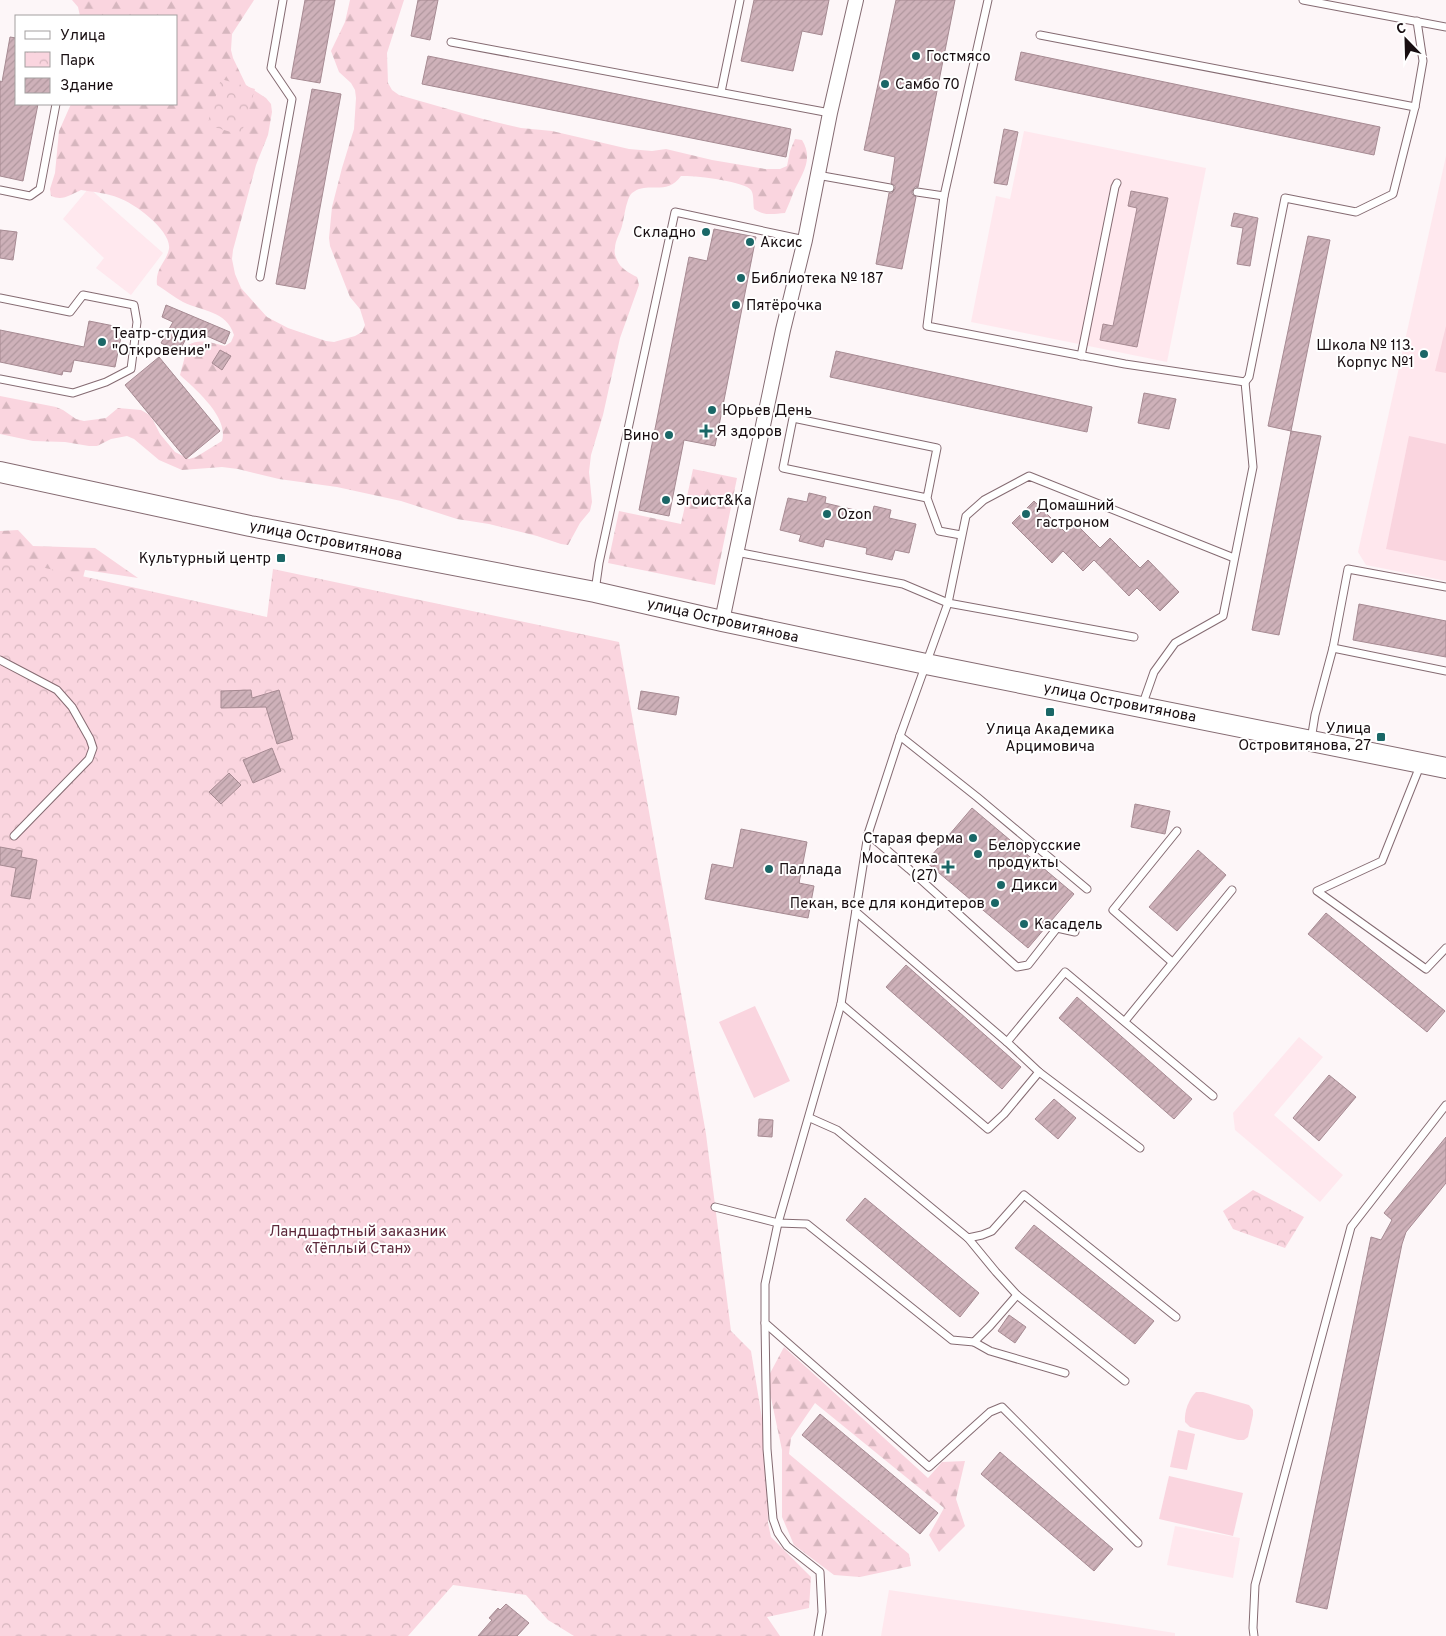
<svg xmlns="http://www.w3.org/2000/svg" width="1446" height="1636" viewBox="0 0 1446 1636" font-family="Overpass,sans-serif">
	<style>
		.built { fill: #ffe8ee }
		.forest { fill: url(#forest-firs) }
		.park { fill: url(#park-crowns) }
		.pitch { fill: #fad5df }
		.building { fill: url(#building-hatch); stroke: #a68a92 }
		.lines { fill: none; stroke-linecap: round; stroke-linejoin: round }
		.lane-casing { stroke: #856b72; stroke-width: 9 }
		.street-casing { stroke: #856b72; stroke-width: 16 }
		.secondary-casing { stroke: #856b72; stroke-width: 22 }
		.lane { stroke: #fff; stroke-width: 7 }
		.street { stroke: #fff; stroke-width: 14 }
		.secondary { stroke: #fff; stroke-width: 20 }
		.poi-dot { fill: #1a6767; stroke: #fff; stroke-width: 2 }
		.labels { text-anchor: middle; stroke-width: 4; stroke-linejoin: round; paint-order: stroke }
		.poi-label { font-size: 15px; fill: #180e11; stroke: #fff; text-anchor: start }
		.street-label { font-size: 15px; fill: #180e11; stroke: #fff }
		.park-label { font-size: 15px; fill: #5d293b; stroke: #fff }
	</style>
	<defs>
		<pattern id="forest-firs" width="22" height="20" patternUnits="userSpaceOnUse" patternTransform="scale(1.25)"><rect width="22" height="20" fill="#fad5df"/><path d="M5 1l3.5 6h-7zM16 11l3.5 6h-7z" fill="#d6b6be"/></pattern>
		<pattern id="park-crowns" width="20" height="18" patternUnits="userSpaceOnUse" patternTransform="scale(1.25)"><rect width="20" height="18" fill="#fad5df"/><path d="M2 6a3 3 0 1 1 6 0M12 15a3 3 0 1 1 6 0" fill="none" stroke="#d6b6be"/></pattern>
		<pattern id="building-hatch" width="6" height="6" patternUnits="userSpaceOnUse" patternTransform="scale(1.25)"><rect width="6" height="6" fill="#ceb1b9"/><path d="M-1 1l2-2M0 6l6-6M5 7l2-2" fill="none" stroke="#b0979e"/></pattern>
	</defs>
	<rect width="100%" height="100%" fill="#fdf6f8"/>
	<g class="built">
		<polygon points="1024,131 1206,168 1167,362 971,322 996,196 1010,199"/>
		<polygon points="1446,156 1446,581 1366,565 1358,552"/>
		<polygon points="89,188 163,253 131,295 96,268 104,258 63,219"/>
		<polygon points="1299,1037 1323,1057 1274,1115 1343,1175 1320,1202 1235,1130 1233,1113"/>
		<polygon points="1175,1526 1240,1538 1233,1578 1167,1565"/>
		<polygon points="889,1590 1136,1627 1175,1633 1175,1636 881,1636"/>
	</g>
	<g class="forest">
		<path d="M72,0H254L232,34L231,50L233,58L246,85L266,98L271,104L272,112L268,135L256,165L233,250L232,259L235,274L241,288L267,317L288,328L326,341L334,342L355,336L362,332L365,325L360,309L350,297L330,246L329,238L332,207L342,168L354,129L356,98L355,90L351,83L339,72L331,51L345,22L350,0H404L387,53L388,83L392,90L399,95L483,119L521,128L552,131L629,149L652,151L666,149L712,160L765,169H780L787,166L790,151L795,139L802,140C814,159 802,174 794,191C791,199 788,206 785,213C773,214 764,216 754,209C753,203 754,194 751,190C745,181 692,175 681,176C666,197 648,180 632,193C630,195 629,197 628,200C625,208 624,218 622,226C620,233 615,241 615,248C614,252 615,256 617,260C620,268 629,273 637,277L639,285L620,338L603,415L591,455L589,472L592,502L590,511L580,523L568,545L561,544L537,536L489,524L457,519L401,501L337,487L279,479L238,469L222,467L182,470L159,460L134,439L127,436L111,439L97,446H89L65,442L33,441L0,434V396L56,407L63,410L76,419L84,421L106,418L118,408L141,410L148,414L153,420L160,434L175,452L189,459L196,457L222,441C229,417 196,390 180,375L188,345C200,338 212,343 225,346L231,342L234,335C226,310 203,312 183,302C174,297 165,290 157,285C155,268 166,263 169,249C172,231 134,203 119,198C107,193 94,192 81,190C70,195 63,201 51,196L50,189L55,173L59,131L71,104H176V16H80L78,7Z"/>
		<polygon points="693,469 737,478 715,585 608,563 619,511 681,524"/>
		<polygon points="18,530 33,546 95,548 138,578 85,570 76,604 0,595 0,531"/>
		<polygon points="784,1347 928,1478 942,1462 965,1461 956,1499 965,1526 939,1552 929,1535 944,1508 815,1403 791,1438 789,1454 909,1554 911,1566 860,1577 834,1575 794,1545 782,1517 782,1450 767,1379"/>
	</g>
	<g class="park">
		<polygon points="221,79 255,89 241,135 207,125"/>
		<polygon points="0,558 267,617 273,569 619,642 706,1134 731,1331 751,1351 767,1449 768,1523 771,1537 811,1577 809,1608 767,1617 780,1636 574,1636 548,1620 526,1595 453,1585 408,1636 0,1636"/>
		<polygon points="1253,1190 1304,1217 1285,1248 1233,1229 1223,1211"/>
	</g>
	<g class="pitch">
		<polygon points="1446,326 1446,373 1435,371"/>
		<polygon points="1409,436 1446,444 1446,561 1386,549"/>
		<polygon points="755,1006 790,1081 754,1098 719,1022"/>
		<path d="M1196,1392H1203L1249,1405L1253,1410V1415L1248,1437L1244,1440H1238L1190,1427L1185,1422C1184,1411 1189,1399 1196,1392Z"/>
		<polygon points="1178,1430 1195,1434 1187,1470 1170,1467"/>
		<polygon points="1169,1476 1243,1493 1233,1536 1159,1519"/>
	</g>
	<g class="building">
		<polygon points="305,0 335,0 320,83 291,78"/>
		<polygon points="418,0 438,0 430,40 411,36"/>
		<polygon points="754,0 829,0 822,35 802,31 793,71 741,61"/>
		<polygon points="896,0 955,0 918,187 915,187 912,191 912,194 916,197 902,269 876,264 889,193 892,193 895,189 895,186 891,183 895,157 864,150"/>
		<polygon points="10,37 16,38 16,104 38,104 23,181 0,176 0,81 2,82"/>
		<polygon points="1021,52 1380,127 1374,155 1015,80"/>
		<polygon points="428,56 791,129 786,157 422,84"/>
		<polygon points="312,89 341,94 305,289 276,284"/>
		<polygon points="1004,129 1018,132 1007,185 994,183"/>
		<polygon points="1131,191 1168,198 1137,347 1100,340 1103,324 1113,326 1137,208 1128,206"/>
		<polygon points="1234,213 1258,218 1250,266 1237,264 1243,228 1231,226"/>
		<polygon points="714,229 756,237 715,446 684,440 669,516 639,510 689,257 707,261"/>
		<polygon points="0,230 17,232 13,260 0,258"/>
		<polygon points="1308,236 1330,240 1291,431 1268,426"/>
		<polygon points="166,305 230,332 225,344 191,329 179,352 161,343 173,322 162,317"/>
		<polygon points="89,321 119,327 122,332 115,367 74,360 71,372 63,371 62,375 0,362 0,330 84,347"/>
		<polygon points="220,350 231,356 222,370 212,363"/>
		<polygon points="836,351 1092,407 1087,432 830,377"/>
		<polygon points="159,357 220,431 186,459 125,385"/>
		<polygon points="1144,393 1176,399 1169,429 1138,423"/>
		<polygon points="1291,431 1321,436 1279,635 1252,630"/>
		<polygon points="809,493 826,497 825,503 872,514 874,506 891,510 889,518 916,524 909,553 895,550 892,560 866,554 867,548 825,539 823,547 799,541 801,535 780,530 788,498 807,502"/>
		<polygon points="1034,501 1065,532 1074,522 1100,548 1110,538 1140,568 1148,560 1179,592 1160,611 1137,588 1129,596 1094,560 1083,571 1063,551 1052,563 1012,523"/>
		<polygon points="1359,604 1446,621 1446,657 1353,640"/>
		<polygon points="251,690 252,698 279,690 293,739 277,744 266,707 221,708 221,691"/>
		<polygon points="641,691 679,697 676,715 638,709"/>
		<polygon points="272,748 281,771 253,783 243,760"/>
		<polygon points="229,773 241,785 221,804 209,792"/>
		<polygon points="1135,804 1170,811 1165,834 1131,827"/>
		<polygon points="972,808 1074,894 1028,948 926,862"/>
		<polygon points="741,829 807,842 799,883 814,886 808,918 705,899 712,864 733,868"/>
		<polygon points="0,847 22,851 21,857 37,860 30,899 11,896 16,868 0,865"/>
		<polygon points="1198,850 1226,875 1177,931 1149,907"/>
		<polygon points="1326,913 1445,1011 1427,1032 1308,934"/>
		<polygon points="906,965 1021,1067 1002,1089 886,987"/>
		<polygon points="1077,997 1192,1099 1174,1119 1059,1018"/>
		<polygon points="1329,1075 1356,1097 1319,1141 1293,1118"/>
		<polygon points="1054,1099 1076,1118 1058,1139 1035,1119"/>
		<polygon points="759,1119 773,1120 772,1137 758,1136"/>
		<polygon points="1446,1137 1446,1183 1406,1232 1402,1244 1327,1609 1296,1602 1371,1237 1381,1240 1392,1220 1384,1213"/>
		<polygon points="865,1198 979,1293 960,1317 846,1220"/>
		<polygon points="1034,1225 1154,1321 1135,1344 1015,1248"/>
		<polygon points="1009,1315 1026,1327 1015,1343 998,1331"/>
		<polygon points="820,1414 938,1513 920,1534 802,1435"/>
		<polygon points="1000,1452 1113,1549 1094,1571 981,1474"/>
		<polygon points="506,1604 529,1623 517,1636 478,1636 492,1620 489,1618 498,1608 500,1610"/>
	</g>
	<g class="lines">
		<g class="lane-casing">
			<g id="lane">
				<polyline points="988,0 944,196 927,326 1125,364 1245,382 1253,467 1223,616 1175,643 1154,672 1142,706"/>
				<polyline points="1303,0 1446,27"/>
				<polyline points="1040,35 1415,107"/>
				<polyline points="451,42 830,113"/>
				<polyline points="721,92 740,0"/>
				<polyline points="817,175 890,188"/>
				<polyline points="0,190 30,196 40,189 56,104"/>
				<polyline points="917,192 944,196"/>
				<polyline points="260,277 292,99 271,68 283,0"/>
				<polyline points="0,298 70,312 83,295 134,305 137,322 131,369 106,382 73,393 0,379"/>
				<polyline points="1081,356 1115,187 1117,183"/>
				<polyline points="1245,382 1249,377 1285,198 1356,212 1393,194 1415,107 1423,61 1417,21"/>
				<polyline points="927,498 937,448 793,418 783,468 927,498 939,531 961,535"/>
				<polyline points="736,552 903,584 948,603 1134,637"/>
				<polyline points="595,591 599,563 675,212 805,240"/>
				<polyline points="1333,648 1446,671"/>
				<polyline points="0,660 57,690 72,707 90,739 93,748 89,759 14,836"/>
				<polyline points="900,736 977,797 1087,889"/>
				<polyline points="1311,740 1315,715 1333,648 1348,569 1446,587"/>
				<polyline points="1420,766 1382,861 1317,891 1426,969 1446,948"/>
				<polyline points="868,834 909,869 1017,967 1028,965 1057,928 1075,932"/>
				<polyline points="856,912 1007,1042 1039,1072 1140,1148"/>
				<polyline points="1172,962 1113,910 1177,831"/>
				<polyline points="841,1004 988,1129 1004,1114 1039,1072"/>
				<polyline points="1125,1021 1232,890"/>
				<polyline points="1007,1042 1065,972 1213,1096"/>
				<polyline points="810,1118 837,1130 968,1238 982,1235 992,1231 1024,1195 1176,1317"/>
				<polyline points="715,1207 778,1223 807,1224 952,1340 974,1342 990,1326 1017,1295"/>
				<polyline points="968,1238 996,1272 1017,1295 1125,1381"/>
				<polyline points="765,1323 767,1449 773,1519 778,1533 787,1546 820,1572 822,1612 818,1636"/>
				<polyline points="974,1342 990,1351 1065,1373"/>
				<polyline points="1138,1543 1002,1407 990,1412 929,1467 765,1323 765,1284 778,1223 841,1004 868,834 900,736 948,603 966,516 984,500 1029,476 1234,558"/>
				<polyline points="1254,1636 1253,1628 1255,1585 1351,1227 1446,1105"/>
			</g>
		</g>
		<g class="street-casing">
			<polyline id="street" points="722,621 783,330 805,240 830,113 856,0"/>
		</g>
		<g class="secondary-casing">
			<polyline id="secondary" points="0,472 250,526 595,592 722,621 926,664 1446,768"/>
		</g>
		<use href="#lane" class="lane"/>
		<use href="#street" class="street"/>
		<use href="#secondary" class="secondary"/>
	</g>
	<g class="poi-dot">
		<circle cx="916" cy="56" r="5"/>
		<circle cx="885" cy="84" r="5"/>
		<circle cx="706" cy="232" r="5"/>
		<circle cx="750" cy="242" r="5"/>
		<circle cx="741" cy="278" r="5"/>
		<circle cx="736" cy="305" r="5"/>
		<circle cx="102" cy="342" r="5"/>
		<circle cx="1424" cy="354" r="5"/>
		<circle cx="712" cy="410" r="5"/>
		<path d="M703.5 423.5h5v5h5v5h-5v5h-5v-5h-5v-5h5z"/>
		<circle cx="669" cy="435" r="5"/>
		<circle cx="666" cy="500" r="5"/>
		<circle cx="827" cy="514" r="5"/>
		<circle cx="1026" cy="514" r="5"/>
		<rect x="276" y="553" width="10" height="10" rx="2.5"/>
		<rect x="1045" y="707" width="10" height="10" rx="2.5"/>
		<rect x="1376" y="732" width="10" height="10" rx="2.5"/>
		<circle cx="973" cy="838" r="5"/>
		<circle cx="978" cy="854" r="5"/>
		<path d="M945.5 859.5h5v5h5v5h-5v5h-5v-5h-5v-5h5z"/>
		<circle cx="769" cy="869" r="5"/>
		<circle cx="1001" cy="885" r="5"/>
		<circle cx="995" cy="903" r="5"/>
		<circle cx="1024" cy="924" r="5"/>
	</g>
	<g class="labels">
		<g class="poi-label">
			<text x="926" y="61">Гостмясо</text>
			<text x="895" y="89">Самбо 70</text>
			<text x="696" y="237" text-anchor="end">Складно</text>
			<text x="760" y="247">Аксис</text>
			<text x="751" y="283">Библиотека № 187</text>
			<text x="746" y="310">Пятёрочка</text>
			<text x="112" y="338">Театр-студия<tspan x="112" dy="17">"Откровение"</tspan></text>
			<text x="1414" y="350" text-anchor="end">Школа № 113.<tspan x="1414" dy="17">Корпус №1</tspan></text>
			<text x="722" y="415">Юрьев День</text>
			<text x="716" y="436">Я здоров</text>
			<text x="659" y="440" text-anchor="end">Вино</text>
			<text x="676" y="505">Эгоист&amp;Ка</text>
			<text x="1036" y="510">Домашний<tspan x="1036" dy="17">гастроном</tspan></text>
			<text x="837" y="519">Ozon</text>
			<text x="271" y="563" text-anchor="end">Культурный центр</text>
			<text x="1371" y="733" text-anchor="end">Улица<tspan x="1371" dy="17">Островитянова, 27</tspan></text>
			<text x="1050" y="734" text-anchor="middle">Улица Академика<tspan x="1050" dy="17">Арцимовича</tspan></text>
			<text x="963" y="843" text-anchor="end">Старая ферма</text>
			<text x="988" y="850">Белорусские<tspan x="988" dy="17">продукты</tspan></text>
			<text x="938" y="863" text-anchor="end">Мосаптека<tspan x="938" dy="17">(27)</tspan></text>
			<text x="779" y="874">Паллада</text>
			<text x="1011" y="890">Дикси</text>
			<text x="985" y="908" text-anchor="end">Пекан, все для кондитеров</text>
			<text x="1034" y="929">Касадель</text>
		</g>
		<g class="street-label">
			<text transform="translate(326 540) rotate(11)" y="5">улица Островитянова</text>
			<text transform="translate(723 620) rotate(13)" y="5">улица Островитянова</text>
			<text transform="translate(1120 702) rotate(11)" y="5">улица Островитянова</text>
		</g>
		<g class="park-label">
			<text x="358" y="1236">Ландшафтный заказник<tspan x="358" dy="17">«Тёплый Стан»</tspan></text>
		</g>
	</g>
	<rect x="15" y="15" width="162" height="90" fill="#ffffff" stroke="#a39fa0"/>
	<rect x="25" y="31" width="25" height="8" fill="#ffffff" stroke="#a39fa0"/>
	<text x="60" y="40" font-size="15" fill="#180e11">Улица</text>
	<rect x="25" y="52" width="25" height="15" fill="url(#park-crowns)" stroke="#a39fa0"/>
	<text x="60" y="65" font-size="15" fill="#180e11">Парк</text>
	<rect x="25" y="78" width="25" height="15" fill="url(#building-hatch)" stroke="#a39fa0"/>
	<text x="60" y="90" font-size="15" fill="#180e11">Здание</text>
	<g transform="translate(1406 40) rotate(337)" stroke="#ffffff" stroke-width="4" paint-order="stroke">
	<path d="M0-4L9 19L0 12L-9 19Z" fill="#180e11"/>
	<text y="-8" font-size="14" font-weight="bold" text-anchor="middle" fill="#180e11">С</text>
	</g>
</svg>
